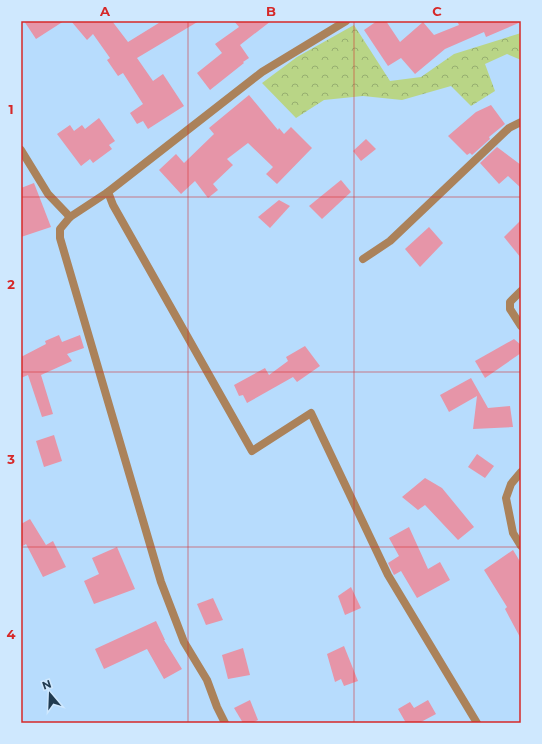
<svg xmlns="http://www.w3.org/2000/svg" width="542" height="744" viewBox="0 0 542 744" font-family="Montserrat,sans-serif">
	<style>
		.forest { fill: url(#forest-crowns) }
		.building { fill: #e695a8 }
		.lines { fill: none; stroke-linecap: round; stroke-linejoin: round }
		.service { stroke: #ab825a; stroke-width: 8 }
		.minor { stroke: #ab825a; stroke-width: 8 }
		.grid { fill: none; stroke: #d62828; stroke-width: 1; stroke-opacity: 0.55 }
		.neatline { fill: none; stroke: #d62828; stroke-width: 1.5 }
		.grid-label { font-size: 13px; text-anchor: middle; font-weight: bold; fill: #d62828 }
	</style>
	<defs>
		<pattern id="forest-crowns" width="20" height="18" patternUnits="userSpaceOnUse"><rect width="20" height="18" fill="#b9d586"/><path d="M2 6a3 3 0 1 1 6 0M12 15a3 3 0 1 1 6 0" fill="none" stroke="#96ae70"/></pattern>
	</defs>
	<rect width="100%" height="100%" fill="#b7dcfd"/>
	<polygon class="forest" points="354,25 390,81 421,77 454,54 521,33 521,60 507,54 485,64 495,91 471,106 451,86 402,100 363,96 324,100 296,118 262,83 297,57"/>
	<g class="building">
		<polygon points="24,21 64,21 36,39"/>
		<polygon points="71,21 112,21 128,42 162,21 199,21 137,58 153,81 163,74 184,106 148,129 143,121 137,124 130,113 143,104 123,73 118,76 107,60 110,58 93,34 87,40"/>
		<polygon points="234,21 271,21 240,45 249,58 243,62 244,63 210,90 197,73 222,53 215,44 239,27"/>
		<polygon points="377,21 386,21 400,42 423,22 434,35 459,25 457,21 521,21 521,22 486,37 484,32 445,49 415,74 401,58 388,66 364,30"/>
		<polygon points="249,95 278,130 279,128 284,134 291,127 312,148 277,184 266,174 273,167 248,143 227,159 233,165 213,184 218,190 208,198 195,181 181,194 159,170 176,154 184,163 214,134 209,128"/>
		<polygon points="491,105 505,124 489,137 490,139 472,155 470,153 467,155 448,136 476,112"/>
		<polygon points="99,118 115,141 109,145 112,149 93,163 90,159 81,166 57,134 70,125 74,131 82,125 85,129"/>
		<polygon points="366,139 376,149 361,161 353,151"/>
		<polygon points="497,147 521,165 521,188 508,176 499,184 480,163"/>
		<polygon points="341,180 351,192 322,219 309,206"/>
		<polygon points="34,183 51,227 21,237 21,188"/>
		<polygon points="279,200 290,206 270,228 258,217"/>
		<polygon points="521,220 521,258 504,237"/>
		<polygon points="429,227 443,243 420,267 405,249"/>
		<polygon points="59,335 62,342 80,335 84,348 67,354 72,361 41,375 53,414 42,417 28,375 21,378 21,357 46,344 45,341"/>
		<polygon points="514,339 521,345 521,353 485,378 475,361"/>
		<polygon points="305,346 320,366 297,382 293,377 247,403 243,395 239,396 234,385 265,368 269,375 288,361 286,357"/>
		<polygon points="471,378 488,408 510,406 513,427 473,429 477,396 449,412 440,395"/>
		<polygon points="54,435 62,461 44,467 36,441"/>
		<polygon points="477,454 494,466 485,478 468,467"/>
		<polygon points="425,478 442,488 474,527 458,540 425,505 418,510 402,497"/>
		<polygon points="30,519 46,545 53,541 66,567 43,577 26,544 21,547 21,524"/>
		<polygon points="409,527 428,569 440,562 450,580 417,598 401,571 394,575 388,563 399,556 389,538"/>
		<polygon points="117,547 135,589 94,604 84,581 99,574 92,558"/>
		<polygon points="513,550 521,563 521,639 505,609 507,607 484,570"/>
		<polygon points="351,587 361,608 345,615 338,596"/>
		<polygon points="213,598 223,620 206,625 197,604"/>
		<polygon points="156,621 165,640 164,640 182,669 164,679 147,649 104,669 95,649"/>
		<polygon points="344,646 358,681 344,686 341,679 335,682 327,654"/>
		<polygon points="243,648 250,675 228,679 222,655"/>
		<polygon points="250,700 258,720 252,723 243,723 234,708"/>
		<polygon points="428,700 436,714 419,723 406,723 398,709 410,702 414,708"/>
	</g>
	<g class="lines">
		<polyline class="service" points="21,150 48,194 70,217"/>
		<g class="minor">
			<polyline points="108,192 113,205 252,451 311,413 388,575 477,723"/>
			<polyline points="363,259 390,241 509,128 521,122"/>
			<polyline points="521,291 510,302 510,309 521,326"/>
			<polyline points="521,472 511,484 506,498 513,533 521,546"/>
			<polyline points="225,723 217,707 207,680 184,642 161,582 60,238 60,229 70,217 108,192 262,72 346,21"/>
		</g>
	</g>
	<path class="grid" d="M188,21V723M354,21V723M21,197H521M21,372H521M21,547H521"/>
	<rect width="542" height="744" fill="none" stroke="#cfe8fe" stroke-width="44"/>
	<g transform="translate(50 694) rotate(341)" stroke="#cfe8fe" stroke-width="3" paint-order="stroke">
	<path d="M0-3L7 15L0 10L-7 15Z" fill="#213b50"/>
	<text y="-6" font-size="11" font-weight="bold" text-anchor="middle" fill="#213b50">N</text>
	</g>
	<rect x="22" y="22" width="498" height="700" class="neatline"/>
	<g class="grid-label">
		<text x="105" y="16">A</text>
		<text x="271" y="16">B</text>
		<text x="437" y="16">C</text>
		<text x="11" y="114">1</text>
		<text x="11" y="289">2</text>
		<text x="11" y="464">3</text>
		<text x="11" y="639">4</text>
	</g>
</svg>
